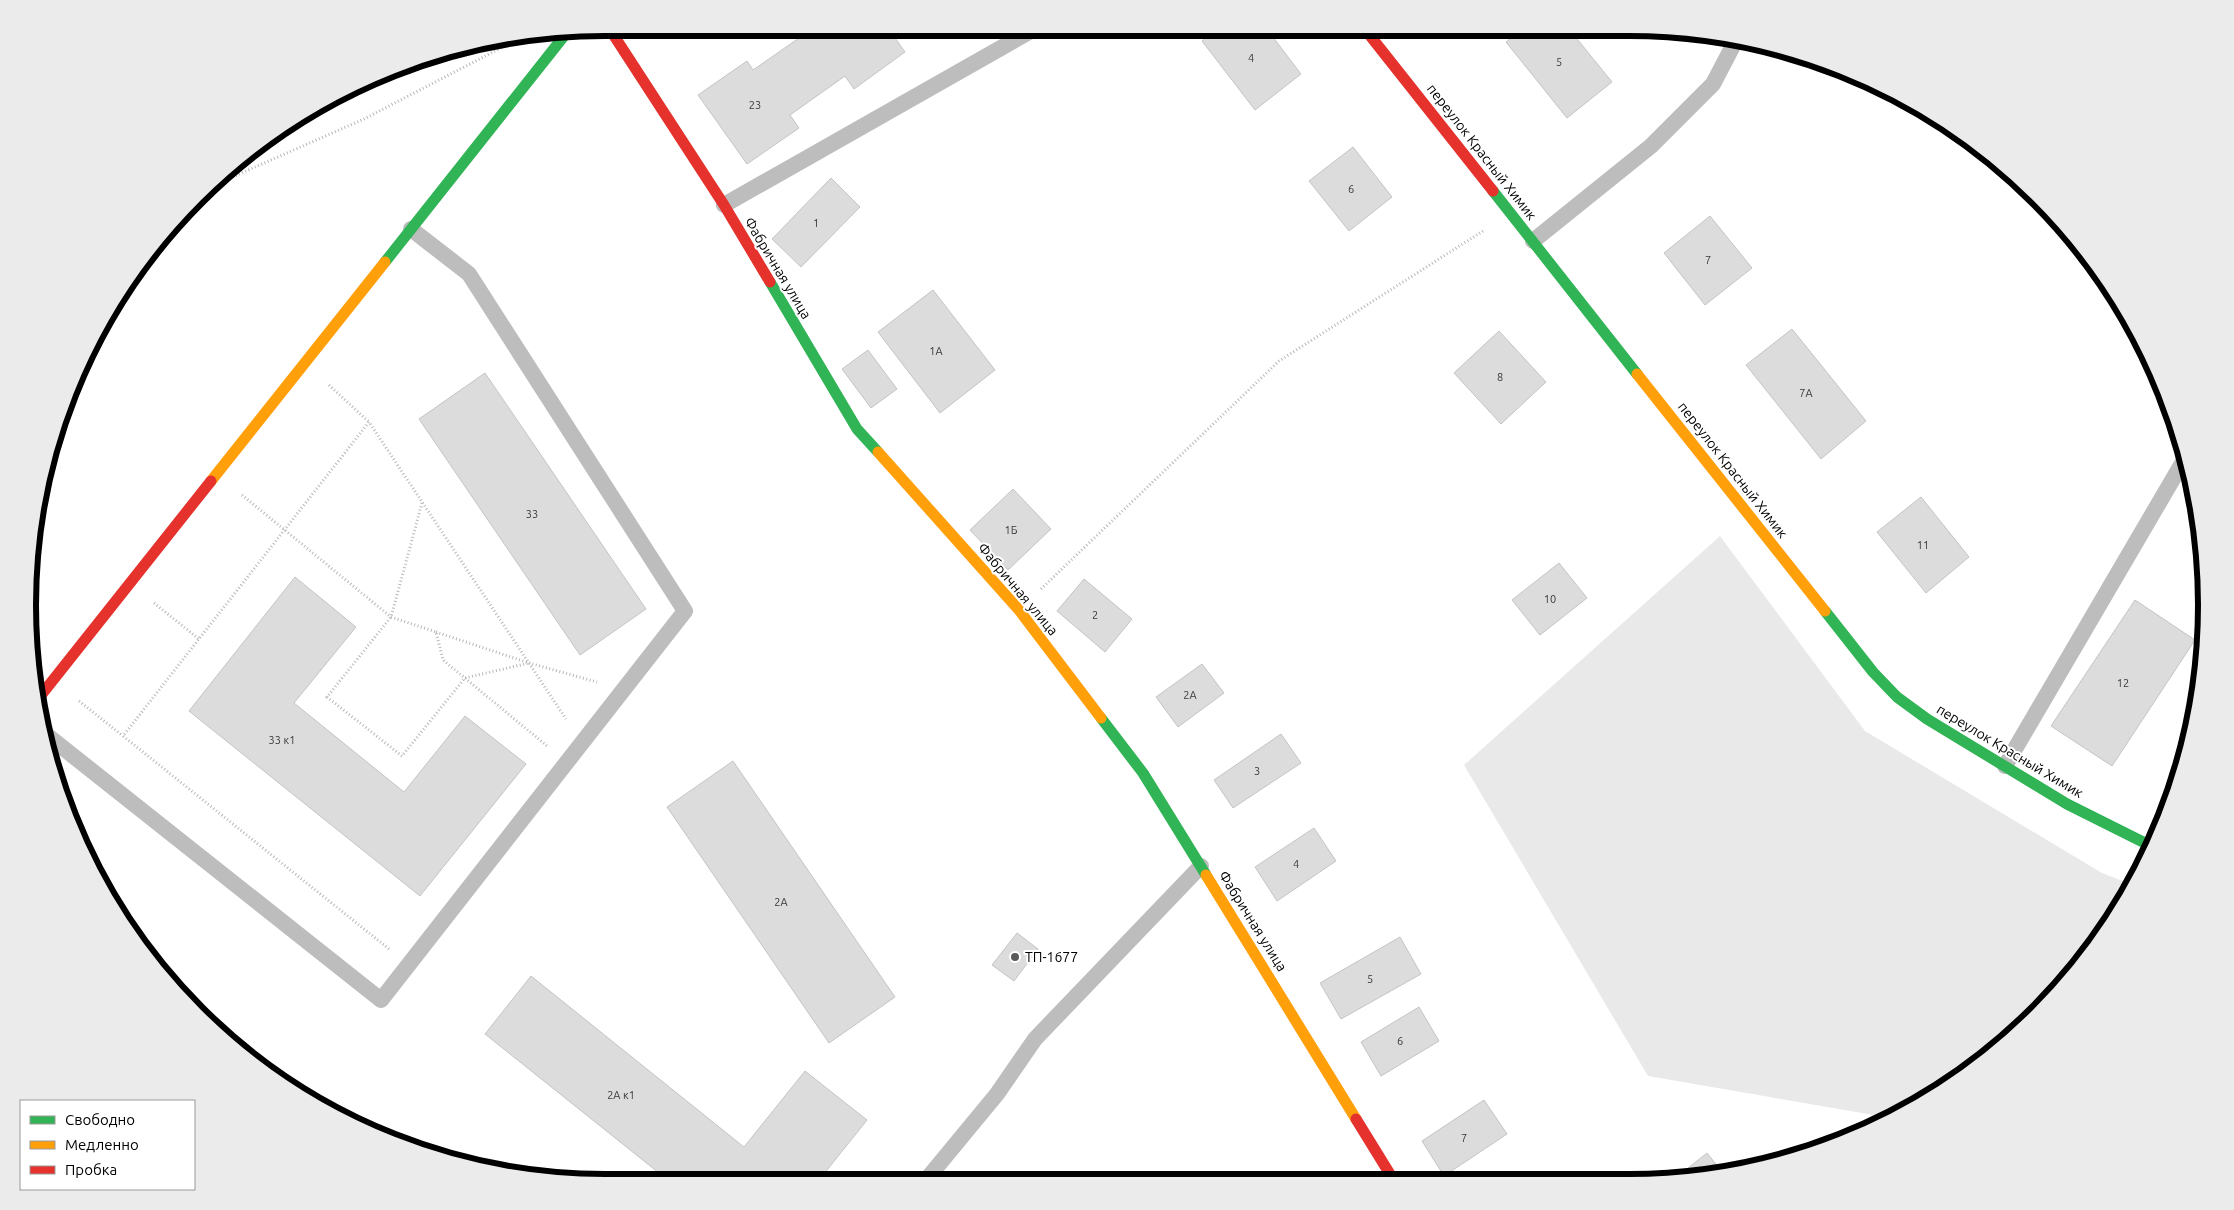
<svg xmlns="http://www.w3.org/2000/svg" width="2234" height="1210" viewBox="0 0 2234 1210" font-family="Ubuntu,sans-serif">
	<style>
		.green { fill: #e9e9e9 }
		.building { fill: #dcdcdc; stroke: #c4c4c4 }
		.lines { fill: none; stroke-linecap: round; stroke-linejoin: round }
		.path { stroke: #b8b8b8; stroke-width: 3; stroke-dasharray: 1 2.5; stroke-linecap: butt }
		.lane { stroke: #bdbdbd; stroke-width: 16 }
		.fast { stroke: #30b455; stroke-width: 11 }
		.slow { stroke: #ff9f0a; stroke-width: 11 }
		.jam { stroke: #e5322d; stroke-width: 11 }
		.poi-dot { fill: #595959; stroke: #fff; stroke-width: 2 }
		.labels { text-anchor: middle; stroke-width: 4; stroke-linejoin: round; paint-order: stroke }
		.number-label { font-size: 11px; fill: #373737 }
		.street-label { font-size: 14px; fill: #000; stroke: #fff }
		.poi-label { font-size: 14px; fill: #000; stroke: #fff; text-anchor: start }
		.rim { fill: none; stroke: #000; stroke-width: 6 }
	</style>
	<rect width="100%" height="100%" fill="#fff"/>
	<polygon class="green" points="1720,536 1865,731 2102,873 2133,885 2129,894 2063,986 1950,1085 1885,1117 1648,1076 1464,765"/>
	<g class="building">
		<polygon points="811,28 888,28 905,52 854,89 845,76 790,115 799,128 747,164 698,95 747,61 753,70 812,29"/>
		<polygon points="1219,28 1266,28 1301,74 1255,110 1202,41"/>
		<polygon points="1523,29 1569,29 1612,82 1567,118 1506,42"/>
		<polygon points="1353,147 1392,197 1349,231 1309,181"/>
		<polygon points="831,178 860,207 801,267 772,239"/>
		<polygon points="1710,216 1752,268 1705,305 1664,253"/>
		<polygon points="933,290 995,370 940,413 878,332"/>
		<polygon points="1792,329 1866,421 1821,459 1746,365"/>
		<polygon points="1499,331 1546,382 1501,424 1454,373"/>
		<polygon points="868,350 897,389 871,408 842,369"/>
		<polygon points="485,373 646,609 580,655 419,419"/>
		<polygon points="1013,489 1051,529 1008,570 970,530"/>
		<polygon points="1921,497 1969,557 1926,593 1877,532"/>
		<polygon points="1559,563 1587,598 1540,635 1512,600"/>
		<polygon points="295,577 356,627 294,703 404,792 465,716 526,764 420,896 189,711"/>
		<polygon points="1084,579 1132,619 1105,652 1057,611"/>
		<polygon points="2135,600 2195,640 2112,766 2051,726"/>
		<polygon points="1202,664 1224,693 1178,727 1156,697"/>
		<polygon points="1281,734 1301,763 1233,808 1214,780"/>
		<polygon points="733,761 895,997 829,1043 667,807"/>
		<polygon points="1314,828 1336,861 1277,901 1255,867"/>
		<polygon points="1017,933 1038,949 1014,981 992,965"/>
		<polygon points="1400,937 1421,974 1341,1019 1320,983"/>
		<polygon points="531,976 744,1147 805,1071 867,1120 819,1180 669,1181 485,1034"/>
		<polygon points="1419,1007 1439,1041 1381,1076 1361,1042"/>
		<polygon points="1484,1100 1507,1134 1444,1176 1422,1141"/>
		<polygon points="1707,1153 1723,1173 1704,1178 1685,1178 1682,1173"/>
	</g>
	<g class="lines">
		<g class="path">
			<polyline points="210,187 364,119 520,38"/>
			<polyline points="329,385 369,422"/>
			<polyline points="242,495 391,617 436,632 443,660 547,746"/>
			<polyline points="422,503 391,617 327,697 402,756 465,678 529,663"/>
			<polyline points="1041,589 1279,361 1483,231"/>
			<polyline points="154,603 199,639"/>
			<polyline points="436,632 529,663 597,682"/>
			<polyline points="79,701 123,736"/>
			<polyline points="389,949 123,736 369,422 566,719"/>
		</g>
		<g class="lane">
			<polyline points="724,205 1036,28"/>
			<polyline points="1533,241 1651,146 1713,84 1736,40"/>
			<polyline points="43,732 381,1000 685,611 469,274 411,229"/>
			<polyline points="2005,766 2187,455"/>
			<polyline points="926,1180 997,1094 1035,1039 1201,866"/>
		</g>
		<g class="fast">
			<polyline points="1493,191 1637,374"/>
			<polyline points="385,262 568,31"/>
			<polyline points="770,282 857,429 878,452"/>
			<polyline points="1825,611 1873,672 1897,697 1927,719 2067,804 2151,846"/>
			<polyline points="1101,718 1143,773 1206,875"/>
		</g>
		<g class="slow">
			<polyline points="1637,374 1825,611"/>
			<polyline points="878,452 1019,610 1101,718"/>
			<polyline points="211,481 385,262"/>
			<polyline points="1206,875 1356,1119"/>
		</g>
		<g class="jam">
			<polyline points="609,28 724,205 770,282"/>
			<polyline points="1364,28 1493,191"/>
			<polyline points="38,699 211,481"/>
			<polyline points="1356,1119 1393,1179"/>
		</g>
	</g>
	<circle class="poi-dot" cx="1015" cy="957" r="5"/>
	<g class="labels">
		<g class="number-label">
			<text x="1251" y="62">4</text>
			<text x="1559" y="66">5</text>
			<text x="755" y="109">23</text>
			<text x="1351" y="193">6</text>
			<text x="816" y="227">1</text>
			<text x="1708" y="264">7</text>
			<text x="936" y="355">1А</text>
			<text x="1500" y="381">8</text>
			<text x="1806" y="397">7А</text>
			<text x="532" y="518">33</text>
			<text x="1011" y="534">1Б</text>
			<text x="1923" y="549">11</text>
			<text x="1550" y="603">10</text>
			<text x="1095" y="619">2</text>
			<text x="2123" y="687">12</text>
			<text x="1190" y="699">2А</text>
			<text x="282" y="744">33 к1</text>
			<text x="1257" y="775">3</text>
			<text x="1296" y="868">4</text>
			<text x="781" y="906">2А</text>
			<text x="1370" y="983">5</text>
			<text x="1400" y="1045">6</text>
			<text x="621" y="1099">2А к1</text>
			<text x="1464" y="1142">7</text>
		</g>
		<g class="street-label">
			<text transform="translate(1482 152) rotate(52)" y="5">переулок Красный Химик</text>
			<text transform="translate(778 268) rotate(59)" y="5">Фабричная улица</text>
			<text transform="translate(1733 470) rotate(52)" y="5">переулок Красный Химик</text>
			<text transform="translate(1018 589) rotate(50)" y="5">Фабричная улица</text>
			<text transform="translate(2010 751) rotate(31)" y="5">переулок Красный Химик</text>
			<text transform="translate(1253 921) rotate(58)" y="5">Фабричная улица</text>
		</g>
		<g class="poi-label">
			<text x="1025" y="962">ТП-1677</text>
		</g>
	</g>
	<path d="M0 0H2234V1210H0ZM605 36H1629A569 569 0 0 1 2198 605V605A569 569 0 0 1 1629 1174H605A569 569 0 0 1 36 605V605A569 569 0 0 1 605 36Z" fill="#ebebeb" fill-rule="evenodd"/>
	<path class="rim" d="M605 36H1629A569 569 0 0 1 2198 605V605A569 569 0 0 1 1629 1174H605A569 569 0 0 1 36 605V605A569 569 0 0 1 605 36Z"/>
	<rect x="20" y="1100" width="175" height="90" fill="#ffffff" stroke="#999999"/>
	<rect x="30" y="1116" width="25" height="8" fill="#30b455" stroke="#999999"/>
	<text x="65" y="1125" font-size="15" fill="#000000">Свободно</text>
	<rect x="30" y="1141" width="25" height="8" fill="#ff9f0a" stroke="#999999"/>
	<text x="65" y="1150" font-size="15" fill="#000000">Медленно</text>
	<rect x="30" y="1166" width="25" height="8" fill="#e5322d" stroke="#999999"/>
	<text x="65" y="1175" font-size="15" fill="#000000">Пробка</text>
</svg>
